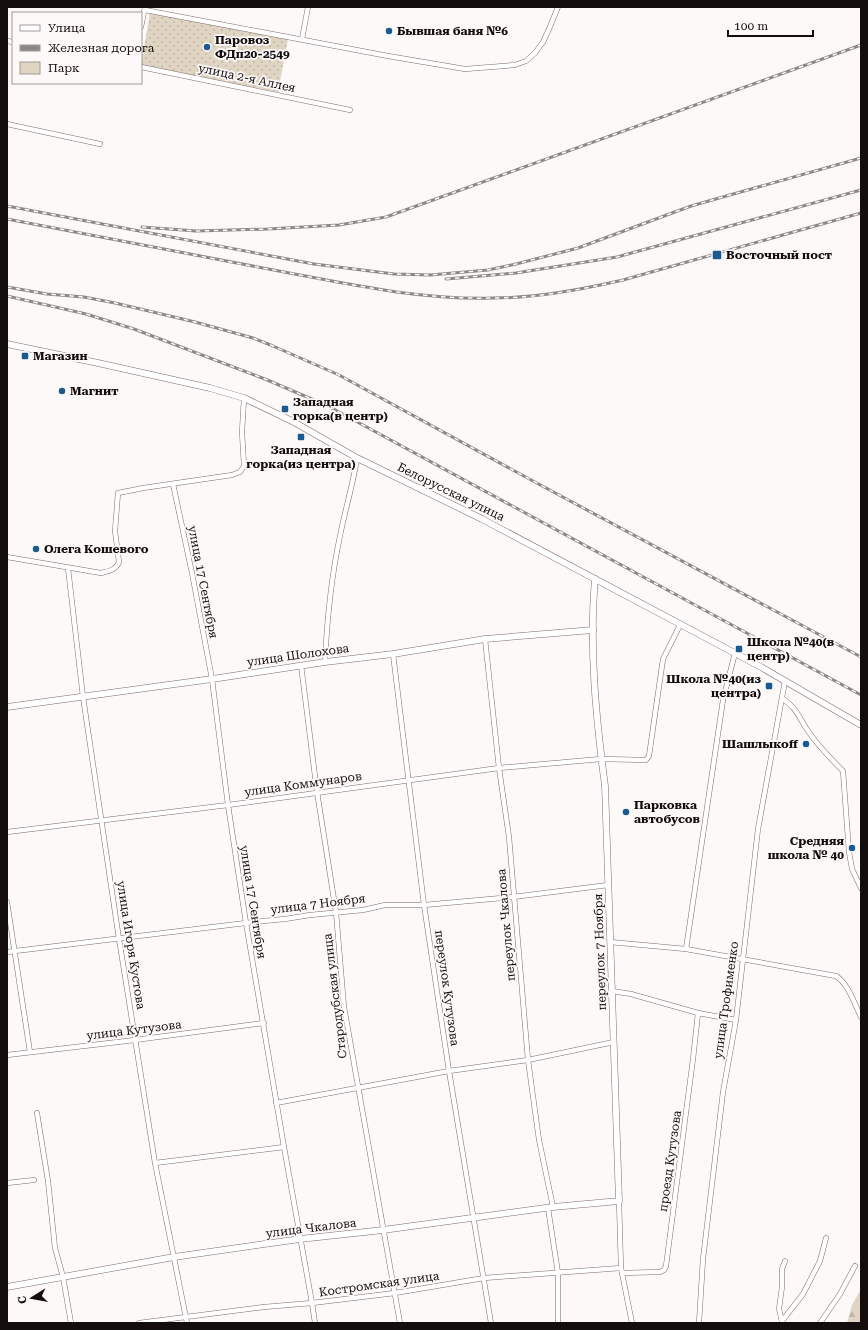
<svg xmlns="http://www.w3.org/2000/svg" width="868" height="1330" viewBox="0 0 868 1330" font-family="'Roboto Serif',serif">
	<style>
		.green { fill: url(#green-dots) }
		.forest { fill: url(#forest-firs) }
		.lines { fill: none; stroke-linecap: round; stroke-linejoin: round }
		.street-casing { stroke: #7d6b69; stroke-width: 5.5 }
		.secondary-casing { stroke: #7d6b69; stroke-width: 7 }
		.street { stroke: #fff; stroke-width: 4.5 }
		.secondary { stroke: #fff; stroke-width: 6 }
		.rail-casing { stroke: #8d8888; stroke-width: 3 }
		.rail { stroke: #fdf9f9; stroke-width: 1.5; stroke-dasharray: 4.5; stroke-linecap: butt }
		.poi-dot { fill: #195b90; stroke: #fdf9f9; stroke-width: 1.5 }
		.labels { text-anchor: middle; stroke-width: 3.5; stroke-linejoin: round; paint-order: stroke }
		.poi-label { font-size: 12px; font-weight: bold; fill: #140d0d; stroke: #fdf9f9; text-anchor: start }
		.street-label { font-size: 12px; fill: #140d0d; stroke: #fdf9f9 }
	</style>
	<defs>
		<pattern id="green-dots" width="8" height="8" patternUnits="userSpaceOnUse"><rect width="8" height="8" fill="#e0d5c3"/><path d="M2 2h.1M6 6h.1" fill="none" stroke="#bfb6a6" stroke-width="1.8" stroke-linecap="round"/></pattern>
		<pattern id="forest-firs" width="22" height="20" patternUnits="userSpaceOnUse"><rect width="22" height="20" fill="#e0d5c3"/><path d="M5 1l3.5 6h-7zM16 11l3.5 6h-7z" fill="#bfb6a6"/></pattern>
	</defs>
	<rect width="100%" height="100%" fill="#fdf9f9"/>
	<polygon class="green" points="150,13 288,39 278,92 141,65"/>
	<polygon class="forest" points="861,1289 861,1323 847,1323 852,1305"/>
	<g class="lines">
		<g class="street-casing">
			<g id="street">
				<polyline points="145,10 388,56 465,69 515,65 526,61 535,53 543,42 549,29 558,7"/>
				<polyline points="141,27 145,7"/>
				<polyline points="302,39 308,7"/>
				<polyline points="7,41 13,42"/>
				<polyline points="141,67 350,110"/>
				<polyline points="7,124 100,144"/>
				<polyline points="173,484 192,573 212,679 228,805 246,923 284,1147 312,1303 315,1323"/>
				<path d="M7,557L101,573C109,571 116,570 119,562L115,531L118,493L143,488L232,475L240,472L244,466L242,432L244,398"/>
				<polyline points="68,568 83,697 119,939 155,1163 187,1323"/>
				<polyline points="485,639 499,768 509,837 528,1060 539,1140 553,1207"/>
				<polyline points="393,654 424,905 449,1071 491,1323"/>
				<path d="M325,662C327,619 331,578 340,536C345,510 353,485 357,458"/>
				<polyline points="301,665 317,792 336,912 344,1007 400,1323"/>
				<path d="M783,699C797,708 799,718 808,731C818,746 831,759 843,771L849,852L852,869L861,888"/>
				<polyline points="7,832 228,805 499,768 601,759 646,760 649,756 663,659 680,625"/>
				<polyline points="7,902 30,1052"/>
				<path d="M610,942L686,949L836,976C848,983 855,1005 861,1017"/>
				<polyline points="686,949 723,700 735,653"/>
				<polyline points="7,952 263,921 285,919 310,915 363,910 385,905 424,905 513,897 608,885"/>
				<polyline points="612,991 631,994 698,1013 736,1020"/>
				<polyline points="7,1055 135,1040 264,1023"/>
				<polyline points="276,1103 449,1071 528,1060 614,1042"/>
				<polyline points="37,1113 48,1181 55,1248 63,1277 71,1323"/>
				<polyline points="155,1163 284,1147"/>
				<polyline points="7,1183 34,1180"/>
				<polyline points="619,1201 621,1268 632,1323"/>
				<polyline points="548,1208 558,1273 558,1323"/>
				<polyline points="622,1273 660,1272 664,1270 666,1266 693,1059 698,1013"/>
				<polyline points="782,1321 803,1294 820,1261 826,1238"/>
				<polyline points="782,1322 779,1309 782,1287 782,1269 785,1261"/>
				<polyline points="139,1323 264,1307 312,1303 395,1293 484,1278 621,1268"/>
				<polyline points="699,1323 703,1259 723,1092 736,1020 758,829 785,681"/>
				<polyline points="820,1323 840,1294 855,1266"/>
			</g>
		</g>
		<g class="secondary-casing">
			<g id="secondary">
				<polyline points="7,344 98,363 210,388 244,398 292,421 357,458 482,519 761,667 861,725"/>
				<polyline points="7,707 212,679 325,662 393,654 485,639 593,630"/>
				<path d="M7,1287L174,1257L300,1239L383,1230L553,1207L619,1201L605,786C596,718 589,648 595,579"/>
			</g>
		</g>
		<use href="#street" class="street"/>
		<use href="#secondary" class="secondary"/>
		<g class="rail-casing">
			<g id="rail">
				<polyline points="7,206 314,264 394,274 430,275 488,270 516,264 578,248 691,206 861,158"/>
				<path d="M7,219C99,236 192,255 284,272C353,285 422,300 493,298C537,298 580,290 623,280L861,213"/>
				<polyline points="142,227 196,231 268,229 339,225 386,217 861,45"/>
				<polyline points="446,279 516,273 617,257 861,190"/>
				<polyline points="7,287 47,294 84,297 115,303 195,322 253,338 273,346 339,375 533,481 861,657"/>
				<polyline points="7,296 86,314 134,329 265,379 328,406 861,695"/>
			</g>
		</g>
		<use href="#rail" class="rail"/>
	</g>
	<g class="poi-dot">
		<circle cx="389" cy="31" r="4"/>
		<circle cx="207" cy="47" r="4"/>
		<rect x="712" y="250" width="10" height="10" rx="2"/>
		<rect x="21" y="352" width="8" height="8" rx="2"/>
		<circle cx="62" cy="391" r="4"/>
		<rect x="281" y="405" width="8" height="8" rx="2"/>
		<rect x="297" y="433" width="8" height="8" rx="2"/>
		<circle cx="36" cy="549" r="4"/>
		<rect x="735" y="645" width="8" height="8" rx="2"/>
		<rect x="765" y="682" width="8" height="8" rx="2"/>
		<circle cx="806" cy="744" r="4"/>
		<circle cx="626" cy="812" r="4"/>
		<circle cx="852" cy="848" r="4"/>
	</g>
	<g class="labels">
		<g class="poi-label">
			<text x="397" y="35">Бывшая баня №6</text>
			<text x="215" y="44">Паровоз<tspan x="215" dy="14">ФДп20-2549</tspan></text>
			<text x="726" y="259">Восточный пост</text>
			<text x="33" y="360">Магазин</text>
			<text x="70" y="395">Магнит</text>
			<text x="293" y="406">Западная<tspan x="293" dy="14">горка(в центр)</tspan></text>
			<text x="301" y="454" text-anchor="middle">Западная<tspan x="301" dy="14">горка(из центра)</tspan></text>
			<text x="44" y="553">Олега Кошевого</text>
			<text x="747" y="646">Школа №40(в<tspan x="747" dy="14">центр)</tspan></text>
			<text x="761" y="683" text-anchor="end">Школа №40(из<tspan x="761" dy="14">центра)</tspan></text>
			<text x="798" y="748" text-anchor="end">Шашлыкоff</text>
			<text x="634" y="809">Парковка<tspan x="634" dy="14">автобусов</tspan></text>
			<text x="844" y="845" text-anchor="end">Средняя<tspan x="844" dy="14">школа № 40</tspan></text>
		</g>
		<g class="street-label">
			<text transform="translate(247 78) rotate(12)" y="4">улица 2-я Аллея</text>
			<text transform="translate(451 492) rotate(26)" y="4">Белорусская улица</text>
			<text transform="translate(203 582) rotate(79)" y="4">улица 17 Сентября</text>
			<text transform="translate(298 655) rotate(-8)" y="4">улица Шолохова</text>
			<text transform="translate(303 784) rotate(-8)" y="4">улица Коммунаров</text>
			<text transform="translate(253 902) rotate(81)" y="4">улица 17 Сентября</text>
			<text transform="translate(318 904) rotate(-7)" y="4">улица 7 Ноября</text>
			<text transform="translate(506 925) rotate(-95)" y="4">переулок Чкалова</text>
			<text transform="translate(131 945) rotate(81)" y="4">улица Игоря Кустова</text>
			<text transform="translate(600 952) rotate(-92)" y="4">переулок 7 Ноября</text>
			<text transform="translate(447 988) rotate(82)" y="4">переулок Кутузова</text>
			<text transform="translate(335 996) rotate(-97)" y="4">Стародубская улица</text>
			<text transform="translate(726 1000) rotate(-82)" y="4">улица Трофименко</text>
			<text transform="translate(134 1030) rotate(-7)" y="4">улица Кутузова</text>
			<text transform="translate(670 1161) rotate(-82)" y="4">проезд Кутузова</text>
			<text transform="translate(311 1228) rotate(-7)" y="4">улица Чкалова</text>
			<text transform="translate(379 1284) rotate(-8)" y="4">Костромская улица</text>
		</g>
	</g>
	<rect width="868" height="1330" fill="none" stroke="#140d0d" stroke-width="16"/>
	<rect x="12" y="12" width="130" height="72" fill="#fdf9f9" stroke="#a09b9b"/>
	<rect x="20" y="25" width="20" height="6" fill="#ffffff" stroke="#a09b9b"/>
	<text x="48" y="32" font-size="12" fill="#140d0d">Улица</text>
	<rect x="20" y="45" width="20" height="6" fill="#8d8888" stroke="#a09b9b"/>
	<text x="48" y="52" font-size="12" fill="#140d0d">Железная дорога</text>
	<rect x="20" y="62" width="20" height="12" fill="#e0d5c3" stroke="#a09b9b"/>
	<text x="48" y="72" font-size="12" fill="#140d0d">Парк</text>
	<g transform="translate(32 1298) rotate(259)" stroke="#fdf9f9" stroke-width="3" paint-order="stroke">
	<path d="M0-3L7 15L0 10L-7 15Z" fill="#140d0d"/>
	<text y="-6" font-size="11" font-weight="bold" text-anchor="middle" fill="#140d0d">С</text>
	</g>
	<path d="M728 30v6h85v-6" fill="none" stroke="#140d0d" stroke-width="2"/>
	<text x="734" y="30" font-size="12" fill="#140d0d" stroke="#fdf9f9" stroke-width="3" paint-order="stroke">100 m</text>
</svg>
